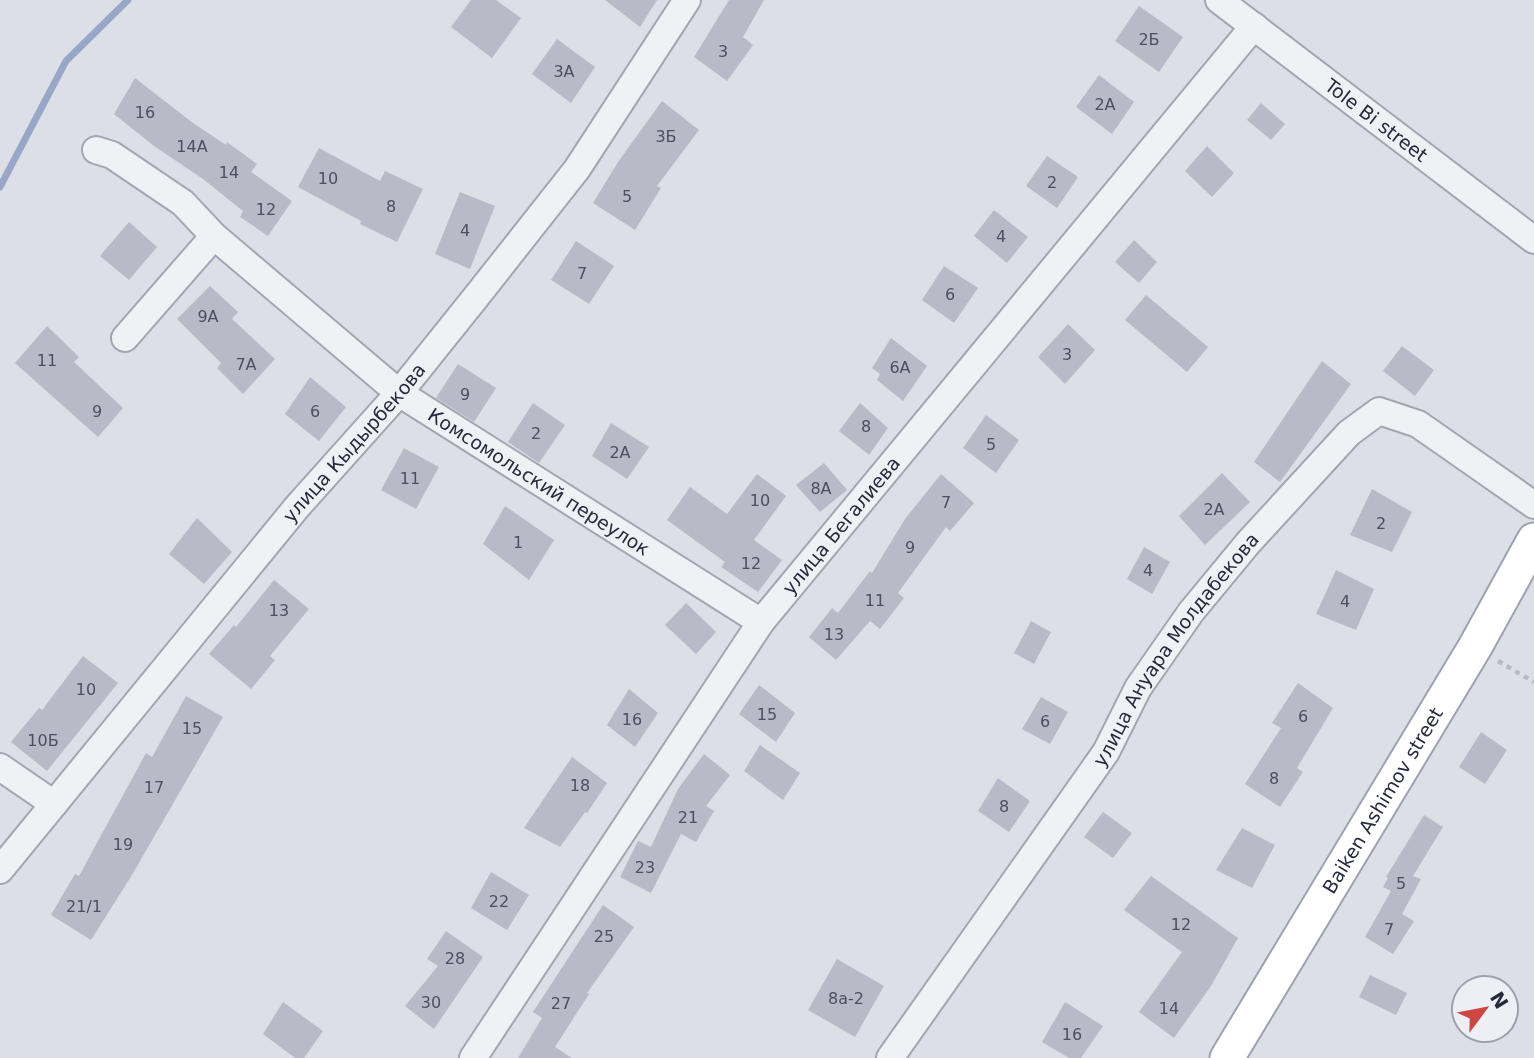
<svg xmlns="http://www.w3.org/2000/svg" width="1534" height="1058" viewBox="0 0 1534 1058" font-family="'DejaVu Sans',sans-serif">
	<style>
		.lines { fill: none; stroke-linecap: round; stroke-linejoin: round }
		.stream { stroke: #98a6c7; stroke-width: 7 }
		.building { fill: #b8bac7 }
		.minor-casing { stroke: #a3a5b1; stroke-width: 30 }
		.major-casing { stroke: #9da1b3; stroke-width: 37 }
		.path { stroke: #b8bac2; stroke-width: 4.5; stroke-dasharray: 5 5; stroke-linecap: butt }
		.minor { stroke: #f0f1f5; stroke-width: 26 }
		.major { stroke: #fff; stroke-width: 33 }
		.labels { text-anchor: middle; stroke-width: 5; stroke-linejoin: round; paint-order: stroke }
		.number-label { font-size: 16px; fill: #4b4f60 }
		.street-label { font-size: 19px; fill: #272b3e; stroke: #edeff5 }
	</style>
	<rect width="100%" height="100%" fill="#dddfe7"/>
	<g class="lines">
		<polyline class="stream" points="0,187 66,61 128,0"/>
	</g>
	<g class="building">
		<polygon points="471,0 496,0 521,18 492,58 451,27"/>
		<polygon points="605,0 657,0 640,27"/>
		<polygon points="729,0 764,0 743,37 753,45 727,81 694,57"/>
		<polygon points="1139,6 1183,37 1159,72 1115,41"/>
		<polygon points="557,39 595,67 571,103 532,74"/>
		<polygon points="1099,75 1134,102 1112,134 1076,107"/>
		<polygon points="135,78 193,123 226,145 227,142 257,164 251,172 292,201 268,236 240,217 243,211 203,179 154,146 114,114"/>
		<polygon points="662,101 699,130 657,186 661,188 635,230 593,203 618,162"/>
		<polygon points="1261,103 1285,124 1271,140 1247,120"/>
		<polygon points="1207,146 1234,173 1212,197 1185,171"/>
		<polygon points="319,148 380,181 385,171 423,189 397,242 360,224 361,221 298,187"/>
		<polygon points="1047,156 1078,177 1057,208 1026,186"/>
		<polygon points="460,192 495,206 470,269 435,254"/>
		<polygon points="994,210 1028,237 1007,263 974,236"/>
		<polygon points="129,222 157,247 129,280 100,256"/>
		<polygon points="1134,240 1157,262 1139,283 1115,262"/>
		<polygon points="576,241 614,266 589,304 551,280"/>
		<polygon points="944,266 978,288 954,323 922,300"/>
		<polygon points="210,286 238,312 232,319 275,359 243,394 217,368 221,363 177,319"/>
		<polygon points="1146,295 1208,347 1187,372 1125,320"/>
		<polygon points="1068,324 1095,350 1065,384 1038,357"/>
		<polygon points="47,326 79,357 74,362 123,408 98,437 15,363"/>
		<polygon points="891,338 927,366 903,401 877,380 880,374 872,368"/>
		<polygon points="1402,346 1434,370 1415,396 1383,371"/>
		<polygon points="1322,361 1351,384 1280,482 1254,462"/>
		<polygon points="458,364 496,388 474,422 436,398"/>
		<polygon points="310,377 346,407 319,441 285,414"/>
		<polygon points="533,403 565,425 539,463 508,442"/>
		<polygon points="860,403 888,428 869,455 839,431"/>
		<polygon points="986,415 1019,440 996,473 963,448"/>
		<polygon points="611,423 649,447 627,479 592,456"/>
		<polygon points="404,448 439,467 416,509 381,490"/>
		<polygon points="824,463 847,490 820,512 796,485"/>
		<polygon points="1222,473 1250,502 1205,545 1179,516"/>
		<polygon points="757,474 786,496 754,540 782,560 758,592 721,567 725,562 667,520 690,487 727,514"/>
		<polygon points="941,474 974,503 950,531 946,527 898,593 904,598 880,629 870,621 836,660 809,637 832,608 838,613 870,571 872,573 905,519"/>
		<polygon points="1372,489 1412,512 1392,552 1350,535"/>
		<polygon points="505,506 554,540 529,580 483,544"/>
		<polygon points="197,518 232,552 204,584 169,554"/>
		<polygon points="1144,547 1170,562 1152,594 1127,579"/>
		<polygon points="1336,570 1374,589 1356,630 1316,614"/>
		<polygon points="274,580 309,609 270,656 275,660 251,689 209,654 234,625 236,627"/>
		<polygon points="686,603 716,632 696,654 665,625"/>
		<polygon points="1031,621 1051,632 1034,664 1014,653"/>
		<polygon points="83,656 118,683 47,771 11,742 39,708 42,710"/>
		<polygon points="1298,683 1333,708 1297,768 1303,772 1280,807 1245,784 1281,728 1272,723"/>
		<polygon points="759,685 795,713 776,742 739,714"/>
		<polygon points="629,689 658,713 635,747 607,725"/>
		<polygon points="186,696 223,717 132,875 91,940 51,915 75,874 79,876 146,753 152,757"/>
		<polygon points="1041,697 1068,712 1050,744 1022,729"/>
		<polygon points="1481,732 1507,750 1485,784 1459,767"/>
		<polygon points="760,745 800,773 783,800 744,771"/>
		<polygon points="704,754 730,775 706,806 714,811 696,842 681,834 651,893 620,877 638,841 651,847 678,789"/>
		<polygon points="572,757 607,783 587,813 585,812 560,847 524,828"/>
		<polygon points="998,778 1030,801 1009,832 978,811"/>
		<polygon points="1103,812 1132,833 1113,858 1084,837"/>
		<polygon points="1424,815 1443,827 1413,876 1421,879 1402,914 1414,921 1393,954 1365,937 1391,891 1383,887 1388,878 1386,877"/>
		<polygon points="1242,828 1275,845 1252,888 1216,870"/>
		<polygon points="491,872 529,895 507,930 471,908"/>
		<polygon points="1151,876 1238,938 1211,986 1174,1038 1139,1012 1182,952 1124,910"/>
		<polygon points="603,905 634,927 587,993 589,994 555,1047 572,1058 518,1058 542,1018 533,1012"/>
		<polygon points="446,931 483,957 434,1029 405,1006 438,966 427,959"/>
		<polygon points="837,959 884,986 855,1037 808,1010"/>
		<polygon points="1370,975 1407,993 1396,1015 1359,997"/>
		<polygon points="283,1002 323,1031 304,1058 295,1058 263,1034"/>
		<polygon points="1065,1002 1103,1026 1081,1058 1069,1058 1042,1042"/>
	</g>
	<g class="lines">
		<g class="minor-casing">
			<g id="minor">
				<path id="s1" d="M1219,0L1534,240"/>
				<path id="s2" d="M96,150L112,155L183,203L214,236L399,393L761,622"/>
				<polyline points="125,338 214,236"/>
				<polyline points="0,767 54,804"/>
				<path id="s3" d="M0,870L297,507L399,393L476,297L577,169L687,0"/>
				<path id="s4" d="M473,1058L761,622L1254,26"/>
				<path id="s5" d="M890,1058L1106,752L1138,688L1191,612L1248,543L1349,433L1379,411L1418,424L1534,505"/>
			</g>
		</g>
		<g class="major-casing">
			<g id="major">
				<path id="s6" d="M1227,1058L1475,647L1534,540"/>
			</g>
		</g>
		<polyline class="path" points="1498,661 1534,682"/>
		<use href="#minor" class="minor"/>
		<use href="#major" class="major"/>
	</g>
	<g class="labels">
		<g class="number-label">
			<text x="1149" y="45">2Б</text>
			<text x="723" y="57">3</text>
			<text x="564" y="77">3А</text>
			<text x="1105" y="110">2А</text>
			<text x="145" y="118">16</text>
			<text x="666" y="142">3Б</text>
			<text x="192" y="152">14А</text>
			<text x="229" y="178">14</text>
			<text x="328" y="184">10</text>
			<text x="1052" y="188">2</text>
			<text x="627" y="202">5</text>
			<text x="391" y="212">8</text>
			<text x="266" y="215">12</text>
			<text x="465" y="236">4</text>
			<text x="1001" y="242">4</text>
			<text x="582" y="279">7</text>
			<text x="950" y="300">6</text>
			<text x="208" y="322">9А</text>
			<text x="1067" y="360">3</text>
			<text x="47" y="366">11</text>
			<text x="246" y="370">7А</text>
			<text x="900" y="373">6А</text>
			<text x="465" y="400">9</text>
			<text x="97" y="417">9</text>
			<text x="315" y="417">6</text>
			<text x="866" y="432">8</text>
			<text x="536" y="439">2</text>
			<text x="991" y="450">5</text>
			<text x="620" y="458">2А</text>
			<text x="410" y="484">11</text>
			<text x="821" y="494">8А</text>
			<text x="760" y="506">10</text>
			<text x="946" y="508">7</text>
			<text x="1214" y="515">2А</text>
			<text x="1381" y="529">2</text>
			<text x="518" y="548">1</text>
			<text x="910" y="553">9</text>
			<text x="751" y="569">12</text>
			<text x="1148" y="576">4</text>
			<text x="875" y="606">11</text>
			<text x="1345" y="607">4</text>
			<text x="279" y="616">13</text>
			<text x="834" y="640">13</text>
			<text x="86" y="695">10</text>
			<text x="767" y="720">15</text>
			<text x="1303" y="722">6</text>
			<text x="632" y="725">16</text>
			<text x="1045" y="727">6</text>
			<text x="192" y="734">15</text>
			<text x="43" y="746">10Б</text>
			<text x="1274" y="784">8</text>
			<text x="580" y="791">18</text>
			<text x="154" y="793">17</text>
			<text x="1004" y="812">8</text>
			<text x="688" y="823">21</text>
			<text x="123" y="850">19</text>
			<text x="645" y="873">23</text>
			<text x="1401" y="889">5</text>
			<text x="499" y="907">22</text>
			<text x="84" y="912">21/1</text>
			<text x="1181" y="930">12</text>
			<text x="1389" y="935">7</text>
			<text x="604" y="942">25</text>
			<text x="455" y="964">28</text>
			<text x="846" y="1004">8а-2</text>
			<text x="431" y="1008">30</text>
			<text x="561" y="1009">27</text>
			<text x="1169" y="1014">14</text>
			<text x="1072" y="1040">16</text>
		</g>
		<g class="street-label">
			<text dy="7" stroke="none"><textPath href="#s1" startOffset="198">Tole Bi street</textPath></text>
			<text dy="7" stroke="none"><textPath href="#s3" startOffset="555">улица Кыдырбекова</textPath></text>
			<text dy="7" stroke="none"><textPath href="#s2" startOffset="556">Комсомольский переулок</textPath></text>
			<text dy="7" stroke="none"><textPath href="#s4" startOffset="648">улица Бегалиева</textPath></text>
			<text dy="7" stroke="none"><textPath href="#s5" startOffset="499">улица Ануара Молдабекова</textPath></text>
			<text dy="7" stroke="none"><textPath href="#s6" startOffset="301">Baiken Ashimov street</textPath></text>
		</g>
	</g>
	<g transform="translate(1485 1009) rotate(58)"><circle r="33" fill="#edeff5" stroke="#9ea1ac" stroke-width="2"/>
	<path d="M0-5L12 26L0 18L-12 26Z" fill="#cd4742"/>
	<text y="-10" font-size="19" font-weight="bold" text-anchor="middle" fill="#272b3e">N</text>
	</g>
</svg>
